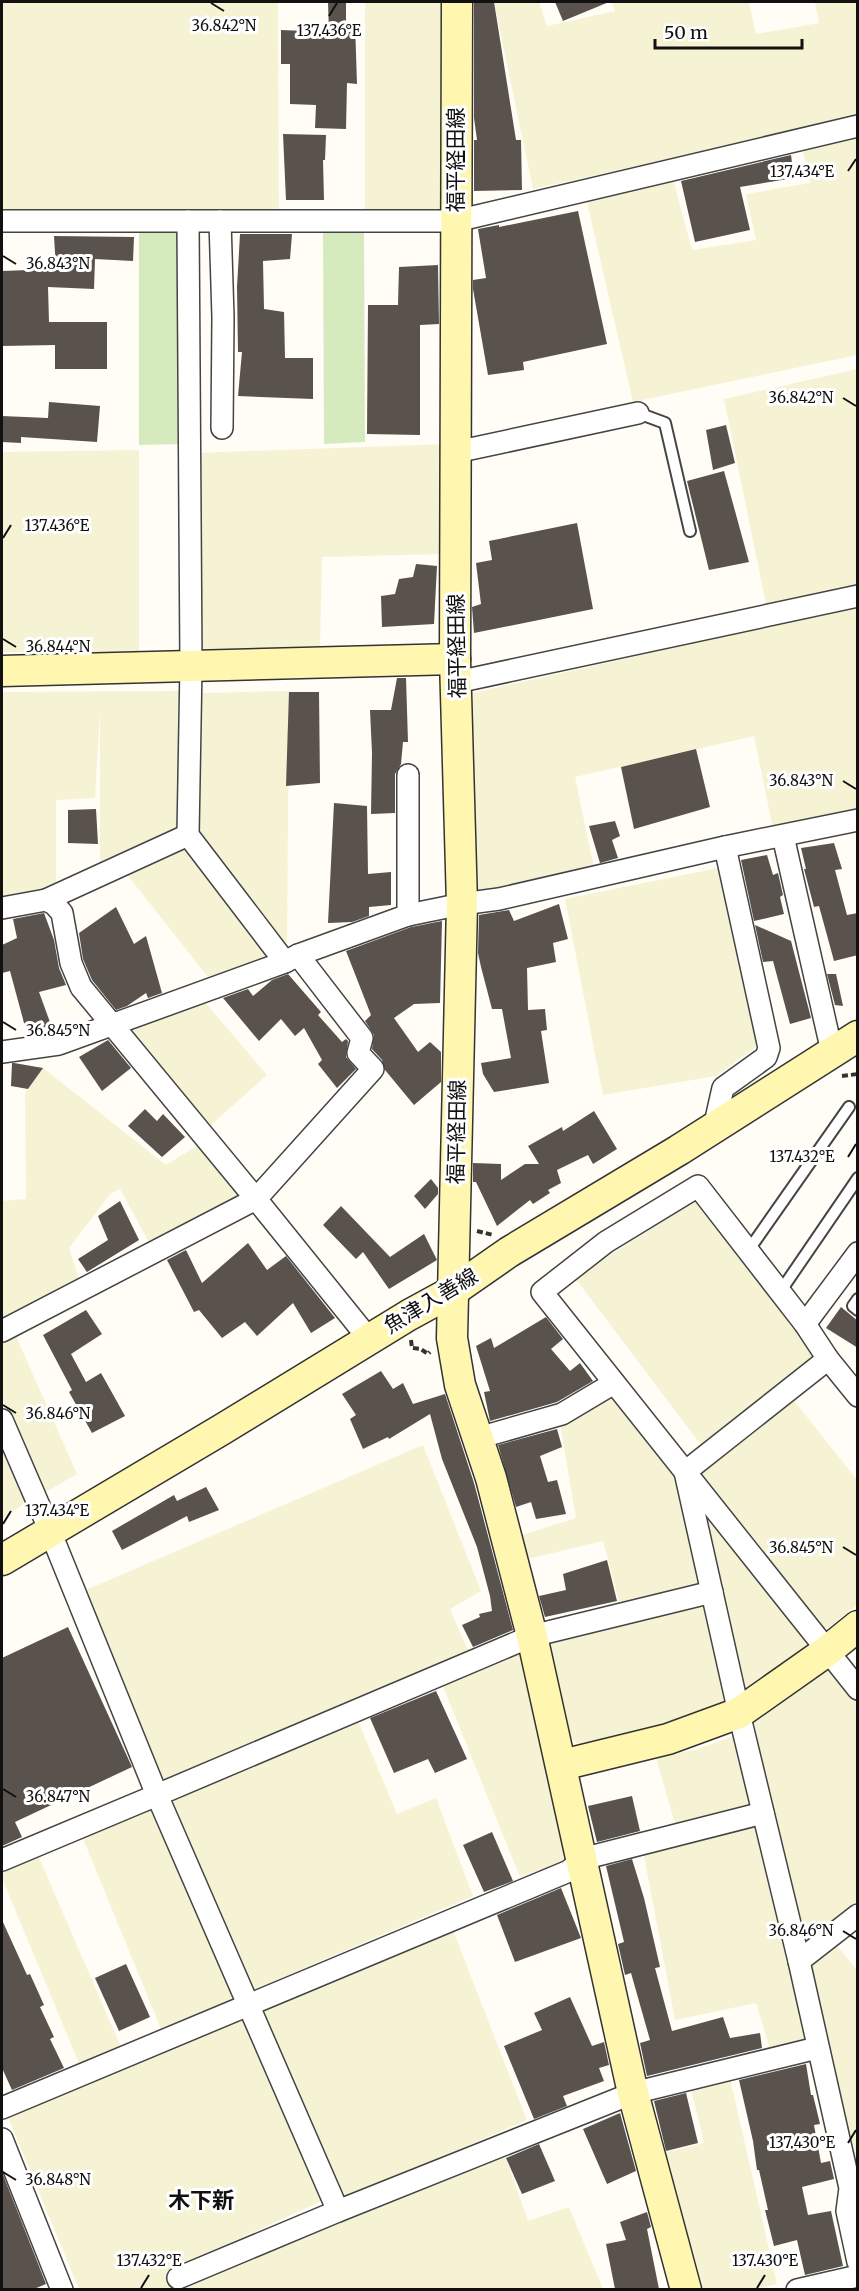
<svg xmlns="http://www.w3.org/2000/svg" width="859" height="2291" viewBox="0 0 859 2291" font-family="Merriweather,'Noto Sans JP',serif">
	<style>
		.farmland { fill: #f6f3d4 }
		.green { fill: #d5ebbd }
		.building { fill: #5a524d }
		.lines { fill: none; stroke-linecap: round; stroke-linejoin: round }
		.lane-casing { stroke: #444; stroke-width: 14 }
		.street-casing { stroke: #444; stroke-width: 24 }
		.secondary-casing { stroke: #333; stroke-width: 33 }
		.path { stroke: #333; stroke-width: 4; stroke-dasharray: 6 3; stroke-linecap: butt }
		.lane { stroke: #fff; stroke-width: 10 }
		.street { stroke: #fff; stroke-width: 21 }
		.secondary { stroke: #fff6b0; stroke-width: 30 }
		.ticks { fill: none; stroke: #111; stroke-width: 2 }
		.labels { text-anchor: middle; stroke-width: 6; stroke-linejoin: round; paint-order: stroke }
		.street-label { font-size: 21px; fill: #111; stroke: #fff }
		.neighbourhood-label { font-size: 22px; font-weight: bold; fill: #111; stroke: #fff }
		.ticks-label { font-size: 15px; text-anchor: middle; fill: #111; stroke: #fff; stroke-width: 6; stroke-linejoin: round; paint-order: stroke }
	</style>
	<rect width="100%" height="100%" fill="#fffdf5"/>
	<g class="farmland">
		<polygon points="2,2 278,2 279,211 2,210"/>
		<polygon points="365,2 445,2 445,210 365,209"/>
		<polygon points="494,2 539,2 547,26 615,11 612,2 749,2 756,34 819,23 815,2 857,2 857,118 533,189"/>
		<polygon points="857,135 857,355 633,402 586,198 673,179 692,250 756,240 746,194 810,183 802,146"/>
		<polygon points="857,369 857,585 766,604 724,399"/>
		<polygon points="446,444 444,554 322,557 320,647 197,649 195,453"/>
		<polygon points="139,450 139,652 2,652 2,452"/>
		<polygon points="857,607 857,811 773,829 754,736 575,777 594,868 476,895 469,892 472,693"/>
		<polygon points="182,691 180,830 100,866 100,712 95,798 56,800 56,887 2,899 2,692"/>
		<polygon points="289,691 287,950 197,832 200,693"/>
		<polygon points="187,847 269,957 208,977 125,872"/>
		<polygon points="718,868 757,1046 716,1076 603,1095 565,899"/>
		<polygon points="204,1001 267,1075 210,1126 131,1034 134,1025"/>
		<polygon points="43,1068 166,1165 200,1144 242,1197 151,1246 120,1189 110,1194 69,1248 80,1282 2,1324 2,1201 26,1199 25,1094"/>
		<polygon points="696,1200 814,1355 701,1445 575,1278"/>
		<polygon points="15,1334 77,1474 42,1494 2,1397 2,1342"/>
		<polygon points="610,1394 675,1475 701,1587 620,1605 603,1541 523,1560 519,1536 576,1518 560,1423"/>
		<polygon points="792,1398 857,1480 857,1605 825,1630 695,1473"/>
		<polygon points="423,1445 481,1591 450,1609 468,1650 164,1780 86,1590"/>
		<polygon points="2,1446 26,1503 2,1518"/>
		<polygon points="707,1518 803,1634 805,1646 746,1694"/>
		<polygon points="705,1603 727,1701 687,1717 581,1745 564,1734 544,1639"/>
		<polygon points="521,1652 569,1855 561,1863 520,1877 442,1684"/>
		<polygon points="833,1670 857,1702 857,1901 803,1945 754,1722 822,1672"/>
		<polygon points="358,1721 397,1814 436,1798 473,1896 255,1989 172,1800"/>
		<polygon points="736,1735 753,1807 676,1827 656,1758 698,1749"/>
		<polygon points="153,1805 233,1999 161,2029 82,1836"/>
		<polygon points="757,1821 805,2041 770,2049 756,2003 675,2020 643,1851"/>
		<polygon points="37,1853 121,2047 80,2066 2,1878 2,1869"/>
		<polygon points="452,1928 527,2120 342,2200 263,2010"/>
		<polygon points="834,1942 857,1970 857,2177 807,1967"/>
		<polygon points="243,2017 322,2201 170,2270 175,2289 79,2289 7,2115"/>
		<polygon points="730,2078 777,2284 754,2289 694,2289 663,2153 704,2143 690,2085"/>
		<polygon points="504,2153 528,2221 569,2207 603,2289 181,2290"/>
	</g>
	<g class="green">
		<polygon points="139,230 183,230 182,444 139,445"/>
		<polygon points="323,230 364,231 365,442 324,444"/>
	</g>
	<g class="building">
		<polygon points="346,2 346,24 355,23 357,84 347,83 346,129 315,128 316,105 290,104 290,64 281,64 281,30 329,32 328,3"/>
		<polygon points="474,2 494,2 516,140 521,140 522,190 474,191 474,140 477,140 474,118"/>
		<polygon points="555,2 609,2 563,21"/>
		<polygon points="283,134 326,135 325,160 323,160 324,200 286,200"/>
		<polygon points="791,155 794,178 740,187 750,230 695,242 681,181"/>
		<polygon points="578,211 607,344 523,362 524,370 488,375 473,289 473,280 486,278 478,229 499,225 499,227"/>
		<polygon points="240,234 292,234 290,259 263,261 264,309 284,312 285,358 313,358 313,399 238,396 242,352 238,352 237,287"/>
		<polygon points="54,236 134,237 133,261 95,259 94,289 48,287 49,322 107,322 107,369 55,369 55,345 2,346 2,271 56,269"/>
		<polygon points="438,265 439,324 420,325 420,435 367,434 368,305 398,305 399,267"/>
		<polygon points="49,402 100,406 97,442 21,437 21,443 2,442 2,416 48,418"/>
		<polygon points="726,425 735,463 713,470 706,430"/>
		<polygon points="724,471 749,562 709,570 687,481"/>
		<polygon points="577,523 593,609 474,633 472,607 481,604 476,563 492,560 489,541"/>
		<polygon points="416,564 437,566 434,624 382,627 381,596 395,594 399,579 413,577"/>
		<polygon points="397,678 406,678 408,742 403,742 401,764 395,774 395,813 371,814 372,753 370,710 391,710"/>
		<polygon points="289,692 319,692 320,783 286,786"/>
		<polygon points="696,749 710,807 634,829 621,767"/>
		<polygon points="334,803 367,806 368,874 391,872 391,905 369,907 369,916 352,922 328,923"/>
		<polygon points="96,809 98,844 68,843 68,810"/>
		<polygon points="615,821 620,836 612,840 618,858 600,863 589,826"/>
		<polygon points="834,843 842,869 835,870 847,915 858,913 858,955 834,961 819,906 814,907 804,869 806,869 801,848"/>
		<polygon points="767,855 773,875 778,873 783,895 780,897 784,914 754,921 741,860"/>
		<polygon points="559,904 568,939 553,943 556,962 527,968 528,1010 545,1009 547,1030 541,1031 549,1083 494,1092 483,1074 481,1063 511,1058 502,1009 492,1009 481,967 478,953 479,915 509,910 514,921"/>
		<polygon points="116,907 134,944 146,936 162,993 148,998 146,993 127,1006 116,1010 92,980 83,959 79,933"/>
		<polygon points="44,913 54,940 59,968 66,985 39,992 51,1025 27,1034 10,971 2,973 2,945 17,938 13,919"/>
		<polygon points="442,921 440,1003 414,1004 394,1018 418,1052 430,1042 441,1052 441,1082 414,1105 385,1070 382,1060 372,1049 374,1035 365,1021 371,1015 346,951 411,927"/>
		<polygon points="755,925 791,941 811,1018 790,1024 773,961 763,962"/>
		<polygon points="288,974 321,1012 318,1015 342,1042 346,1039 348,1041 346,1057 356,1069 337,1088 318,1064 322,1060 304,1028 295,1036 281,1019 259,1041 223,998 248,989 253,996 272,980"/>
		<polygon points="827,974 836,974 843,1006 835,1005"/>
		<polygon points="108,1040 131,1068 102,1091 79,1057"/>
		<polygon points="12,1063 14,1063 43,1068 28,1089 11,1086"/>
		<polygon points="145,1109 157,1121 163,1114 185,1137 162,1157 128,1126"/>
		<polygon points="594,1111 617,1149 593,1164 588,1155 557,1170 561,1183 548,1190 550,1193 533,1204 530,1200 497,1226 476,1182 473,1182 473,1163 501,1164 501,1180 525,1164 539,1164 528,1146 562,1127 563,1131"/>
		<polygon points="431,1179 438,1188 438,1194 425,1209 414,1196"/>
		<polygon points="120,1201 139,1240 87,1272 78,1259 108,1240 98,1216"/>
		<polygon points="341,1206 390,1257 424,1234 437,1260 389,1289 363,1252 356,1259 323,1225"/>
		<polygon points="248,1243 267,1270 286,1256 335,1318 311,1333 293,1303 257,1336 245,1322 222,1338 199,1310 194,1312 167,1260 186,1250 202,1283"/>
		<polygon points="841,1307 858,1321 858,1348 826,1328"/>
		<polygon points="86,1310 102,1334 71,1354 86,1382 101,1373 125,1416 92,1433 69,1392 72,1390 43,1335"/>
		<polygon points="546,1317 563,1339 551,1349 570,1371 580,1363 593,1381 557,1402 490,1421 484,1392 490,1391 476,1346 491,1338 494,1348"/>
		<polygon points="381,1371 393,1389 403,1383 413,1404 445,1394 474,1483 513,1630 473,1647 462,1625 480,1617 479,1614 492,1611 490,1596 477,1547 442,1459 430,1414 389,1439 388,1437 363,1449 350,1419 356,1415 342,1394"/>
		<polygon points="557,1429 562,1447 540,1456 548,1482 557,1480 566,1514 536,1519 531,1502 516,1507 498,1445"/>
		<polygon points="206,1487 219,1510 189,1522 187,1516 122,1550 112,1531 174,1495 177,1501"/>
		<polygon points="607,1560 617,1601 545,1617 539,1596 566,1590 563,1574"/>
		<polygon points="68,1627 132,1767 15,1822 22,1837 2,1846 2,1658"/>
		<polygon points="436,1691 467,1759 435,1773 428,1759 394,1773 370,1718"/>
		<polygon points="632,1796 640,1831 597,1842 588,1806"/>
		<polygon points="492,1832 513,1881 484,1892 463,1845"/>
		<polygon points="632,1859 644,1898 660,1967 655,1968 672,2031 723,2017 730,2038 760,2033 762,2048 647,2076 640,2043 650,2040 631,1973 625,1975 618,1944 624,1942 606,1866"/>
		<polygon points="561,1888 581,1938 515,1962 497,1915"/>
		<polygon points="2,1920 27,1975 30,1974 44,2005 40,2007 54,2037 50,2039 64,2068 12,2090 2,2068"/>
		<polygon points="126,1964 150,2017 119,2031 95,1978"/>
		<polygon points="570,1997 592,2046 604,2042 609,2065 599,2068 604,2081 563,2096 567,2106 534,2119 504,2046 542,2030 534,2013"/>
		<polygon points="806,2064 811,2095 813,2095 820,2124 814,2125 821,2163 830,2161 834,2179 802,2187 808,2215 831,2211 843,2266 805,2275 797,2240 774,2246 765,2210 768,2210 759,2170 757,2170 753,2141 739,2080"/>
		<polygon points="686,2093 698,2143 666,2151 654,2101"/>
		<polygon points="620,2113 636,2171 607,2184 583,2129"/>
		<polygon points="539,2144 555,2181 522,2194 506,2158"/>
		<polygon points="2,2172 46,2284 34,2289 2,2289"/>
		<polygon points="647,2212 651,2227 647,2229 659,2289 615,2289 606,2244 626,2240 620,2222"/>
	</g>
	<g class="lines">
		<g class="lane-casing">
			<g id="lane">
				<polyline points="638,413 665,423 690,531"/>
				<polyline points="748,1251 849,1107"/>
				<polyline points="780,1292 858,1178"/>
				<polyline points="858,1299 853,1306 858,1310"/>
			</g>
		</g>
		<g class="street-casing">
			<g id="street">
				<polyline points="2,221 456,221 858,126"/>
				<polyline points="188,221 191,666 188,835 285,962"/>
				<polyline points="220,221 223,317 222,428"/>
				<polyline points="456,452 638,413"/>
				<polyline points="457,682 858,596"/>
				<polyline points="783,836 832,1052"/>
				<polyline points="46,900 188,835"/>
				<polyline points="2,908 46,900 54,904 62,913 71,963 81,987 256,1199 369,1339"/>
				<polyline points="408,915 408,775"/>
				<polyline points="2,1052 59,1044 285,962 298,955 408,915 462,904 499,899 725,847 858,820"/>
				<polyline points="714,1128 723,1088 766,1057 769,1048 725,847"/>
				<polyline points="805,1324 858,1253"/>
				<polyline points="2,1331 256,1199 373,1069 358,1053 362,1038 298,955"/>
				<polyline points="858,1396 828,1359 805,1324 698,1186 606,1242 542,1292 858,1689"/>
				<polyline points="2,1420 50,1531 157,1795 2,1860"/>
				<polyline points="478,1438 562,1414 614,1383"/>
				<polyline points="712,1592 532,1636 157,1795 338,2211 633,2093 817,2048"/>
				<polyline points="858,1915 799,1961 850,2188 847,2211 858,2262"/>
				<polyline points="799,1961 739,1713 685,1472 828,1359"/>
				<polyline points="2,2108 569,1871 582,1859 763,1813"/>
				<polyline points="2,2139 62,2290"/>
				<polyline points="178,2278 338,2211"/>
				<polyline points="797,2290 858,2276"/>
			</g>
		</g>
		<g class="secondary-casing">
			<g id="secondary">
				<polyline points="457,2 455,659 462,904 452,1338 460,1385 491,1478 532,1636 633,2093 686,2290"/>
				<polyline points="2,671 455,659"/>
				<polyline points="2,1560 221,1430 409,1315 453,1291 509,1252 679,1150 858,1036"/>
				<polyline points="562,1765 668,1739 739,1713 827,1651 858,1626"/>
			</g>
		</g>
		<g class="path">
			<polyline points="842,1076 858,1074"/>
			<polyline points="477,1231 493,1235"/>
			<polyline points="411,1340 412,1348 421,1349 428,1354 430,1352"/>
		</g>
		<use href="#lane" class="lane"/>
		<use href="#street" class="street"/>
		<use href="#secondary" class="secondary"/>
	</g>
	<path class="ticks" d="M211,3L224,11M329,16L337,3M848,171L856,159M3,256L16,264M843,398L856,406M3,538L11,525M3,639L16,647M843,781L856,789M3,1022L16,1030M848,1157L856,1144M3,1405L16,1413M3,1524L11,1511M843,1547L856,1555M3,1789L16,1797M843,1931L856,1939M848,2143L856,2130M3,2172L16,2180M141,2288L149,2275M757,2288L765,2275"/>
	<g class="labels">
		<g class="street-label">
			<text transform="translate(456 160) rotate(-90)" y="7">福平経田線</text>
			<text transform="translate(457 646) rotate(-91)" y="7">福平経田線</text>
			<text transform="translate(457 1132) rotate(-89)" y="7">福平経田線</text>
			<text transform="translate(431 1301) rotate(-31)" y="7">魚津入善線</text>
		</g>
		<g class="neighbourhood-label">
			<text x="201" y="2208">木下新</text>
		</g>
	</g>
	<g class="ticks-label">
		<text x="224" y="31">36.842°N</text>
		<text x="329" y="36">137.436°E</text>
		<text x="802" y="177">137.434°E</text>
		<text x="58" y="269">36.843°N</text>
		<text x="801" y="403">36.842°N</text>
		<text x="57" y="531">137.436°E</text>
		<text x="58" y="652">36.844°N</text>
		<text x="801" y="786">36.843°N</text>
		<text x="58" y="1036">36.845°N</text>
		<text x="802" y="1162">137.432°E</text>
		<text x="58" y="1419">36.846°N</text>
		<text x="57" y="1516">137.434°E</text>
		<text x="801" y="1553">36.845°N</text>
		<text x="58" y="1802">36.847°N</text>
		<text x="801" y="1936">36.846°N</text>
		<text x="802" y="2148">137.430°E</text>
		<text x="58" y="2185">36.848°N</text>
		<text x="149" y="2266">137.432°E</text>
		<text x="765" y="2266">137.430°E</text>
	</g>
	<rect width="859" height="2291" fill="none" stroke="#111111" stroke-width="6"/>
	<path d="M655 39v9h147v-9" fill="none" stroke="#111111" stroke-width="3"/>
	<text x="664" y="39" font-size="18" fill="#111111" stroke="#ffffff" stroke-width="4.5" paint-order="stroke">50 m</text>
</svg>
